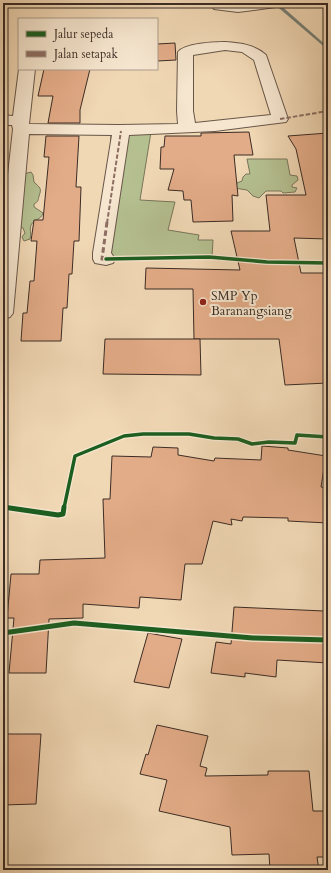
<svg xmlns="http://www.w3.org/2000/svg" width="331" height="873" viewBox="0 0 331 873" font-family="Cardo,serif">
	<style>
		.green { fill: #b5c091; stroke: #78765b }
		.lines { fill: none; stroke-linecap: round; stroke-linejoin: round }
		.stream { fill: #758178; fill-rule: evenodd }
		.building { fill: #e3ac88; stroke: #3b2c25 }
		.minor-casing { stroke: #685749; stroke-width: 2 }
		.minor { fill: #f6e6cf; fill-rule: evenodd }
		.quiet-far1 { stroke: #8d6e63; stroke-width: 2; stroke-dasharray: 4.5 2; stroke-linecap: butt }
		.quiet { stroke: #8d6e63; stroke-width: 3; stroke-dasharray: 5.5 3; stroke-linecap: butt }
		.cycleway-far1-casing { stroke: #f6e6cf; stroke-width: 6 }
		.cycleway-casing { stroke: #f6e6cf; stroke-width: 8 }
		.cycleway-far1 { stroke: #1b5e20; stroke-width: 3.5 }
		.cycleway { stroke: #1b5e20; stroke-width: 5 }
		.poi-dot { fill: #8f2418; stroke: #f6e6cf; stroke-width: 1.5 }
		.labels { text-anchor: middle; stroke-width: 4; stroke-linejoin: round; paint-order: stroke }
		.poi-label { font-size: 13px; fill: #3b2c25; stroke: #f6e6cf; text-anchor: start }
	</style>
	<rect width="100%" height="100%" fill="#f1d8b5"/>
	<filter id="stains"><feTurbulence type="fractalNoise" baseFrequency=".005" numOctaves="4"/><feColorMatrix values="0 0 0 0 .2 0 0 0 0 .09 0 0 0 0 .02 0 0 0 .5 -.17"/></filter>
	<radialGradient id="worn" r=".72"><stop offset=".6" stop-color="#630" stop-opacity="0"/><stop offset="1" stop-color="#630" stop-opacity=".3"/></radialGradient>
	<g class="green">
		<polygon points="111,132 151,132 140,200 175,202 168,230 199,235 198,240 213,240 212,257 106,258"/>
		<polygon points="247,159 287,159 290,175 297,176 298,180 292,185 292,187 297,188 295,192 283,193 281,191 266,191 259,198 253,196 247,190 234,188 237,183 242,181 243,177 246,174 250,174"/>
		<path d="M31,172L33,175L34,182C40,188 42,188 39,196C38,200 39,201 34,204V207L43,213C41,220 34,219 31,225C29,229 32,234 30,239L24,241L22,237L25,233L23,228L3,222V185L9,190L24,174Z"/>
	</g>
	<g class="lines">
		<polygon class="stream" points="273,3 278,3 328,47 328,50"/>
	</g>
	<g class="building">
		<polygon points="175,43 176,60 157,61 157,44"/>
		<polygon points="44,69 90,69 80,110 80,123 48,123 53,96 38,96"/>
		<polygon points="249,132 253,155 234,155 238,196 232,195 233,221 193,222 191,200 184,200 183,191 168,190 174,169 160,169 161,147 164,147 165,136 201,136 201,133"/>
		<polygon points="328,133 328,239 294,238 301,273 328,273 328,383 285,385 279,339 194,339 193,289 145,289 146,268 240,270 231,231 270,231 266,195 306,195 296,149 288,136"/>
		<polygon points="46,136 79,136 76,187 81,187 79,241 74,241 72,274 69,274 67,308 63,308 61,341 21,341 23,313 27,313 30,281 34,281 37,241 31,241 34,220 43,220 49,157 44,157"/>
		<polygon points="105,339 200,339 201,375 103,374"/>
		<polygon points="262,446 288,448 288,450 326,456 321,487 328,488 328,523 288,521 288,518 243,517 242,521 231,519 232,525 213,521 202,564 185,564 181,600 140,597 139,608 83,604 83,618 49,619 46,673 9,673 14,618 7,618 11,574 39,574 40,560 105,558 103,499 110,499 112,456 151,457 153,447 178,448 178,455 214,461 215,458 261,460"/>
		<polygon points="234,607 324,611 328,663 277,660 276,677 245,673 245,677 211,673 216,642 231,644"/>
		<polygon points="148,633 182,639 169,688 134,682"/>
		<polygon points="157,725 208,736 200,766 207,768 205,776 268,775 268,771 309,771 313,811 326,811 328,824 328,857 317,857 319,870 270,870 269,854 232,855 230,827 159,811 167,780 140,774 146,754 148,755"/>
		<polygon points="3,734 41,734 36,804 3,805"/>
	</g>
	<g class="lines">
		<g class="minor-casing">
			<g id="minor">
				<polygon points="214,3 283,3 281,6 276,7 238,12 214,9 212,6"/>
				<path d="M225,42C241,43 255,45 266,55L288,119L286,122L215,131L129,135L111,253L115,259L113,263L106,265L95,263L93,259V253L112,135L29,134L13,313L10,317L3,319V220L13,129L12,125H3V115L13,116L19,69H35L29,124L119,125L178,124L177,111L178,52C185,43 214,42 225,42ZM225,50L242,52L254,60L271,115L195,123L193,111V55Z"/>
			</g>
		</g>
		<use href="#minor" class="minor"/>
		<g class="quiet-far1">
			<polyline points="280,119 328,111"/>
			<polyline points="107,223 121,131"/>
		</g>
		<polyline class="quiet" points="107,222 102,259 107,259"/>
		<g class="cycleway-far1-casing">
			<g id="cycleway-far1">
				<polyline points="106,259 209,257 267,262 328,263"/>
				<polyline points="3,507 8,508"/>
				<polyline points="64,508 75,456 124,436 143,434 189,434 214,438 238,439 252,444 269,442 295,443 297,435 328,437"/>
			</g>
		</g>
		<g class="cycleway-casing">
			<g id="cycleway">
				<polyline points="3,507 58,515 63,514 64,507"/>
				<polyline points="3,633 74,623 253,638 328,640"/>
			</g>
		</g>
		<use href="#cycleway-far1" class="cycleway-far1"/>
		<use href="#cycleway" class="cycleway"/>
	</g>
	<circle class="poi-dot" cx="203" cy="302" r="4"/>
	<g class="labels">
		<g class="poi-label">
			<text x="211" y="300">SMP Yp<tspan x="211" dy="15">Baranangsiang</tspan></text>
		</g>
	</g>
	<rect width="331" height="873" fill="none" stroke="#f1d8b5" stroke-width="16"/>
	<rect x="4" y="4" width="323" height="865" fill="none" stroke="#3b2c25" stroke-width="2"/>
	<rect x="8" y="8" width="315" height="857" fill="none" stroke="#3b2c25"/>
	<rect x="18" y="18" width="140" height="52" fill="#f6e6cf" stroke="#ab9c8b"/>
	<rect x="26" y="31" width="20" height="6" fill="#1b5e20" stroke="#ab9c8b"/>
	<text x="54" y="38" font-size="12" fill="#3b2c25">Jalur sepeda</text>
	<rect x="26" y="51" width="20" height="6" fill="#8d6e63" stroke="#ab9c8b"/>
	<text x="54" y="58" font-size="12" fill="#3b2c25">Jalan setapak</text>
	<rect width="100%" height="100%" filter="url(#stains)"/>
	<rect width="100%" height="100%" fill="url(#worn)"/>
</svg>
